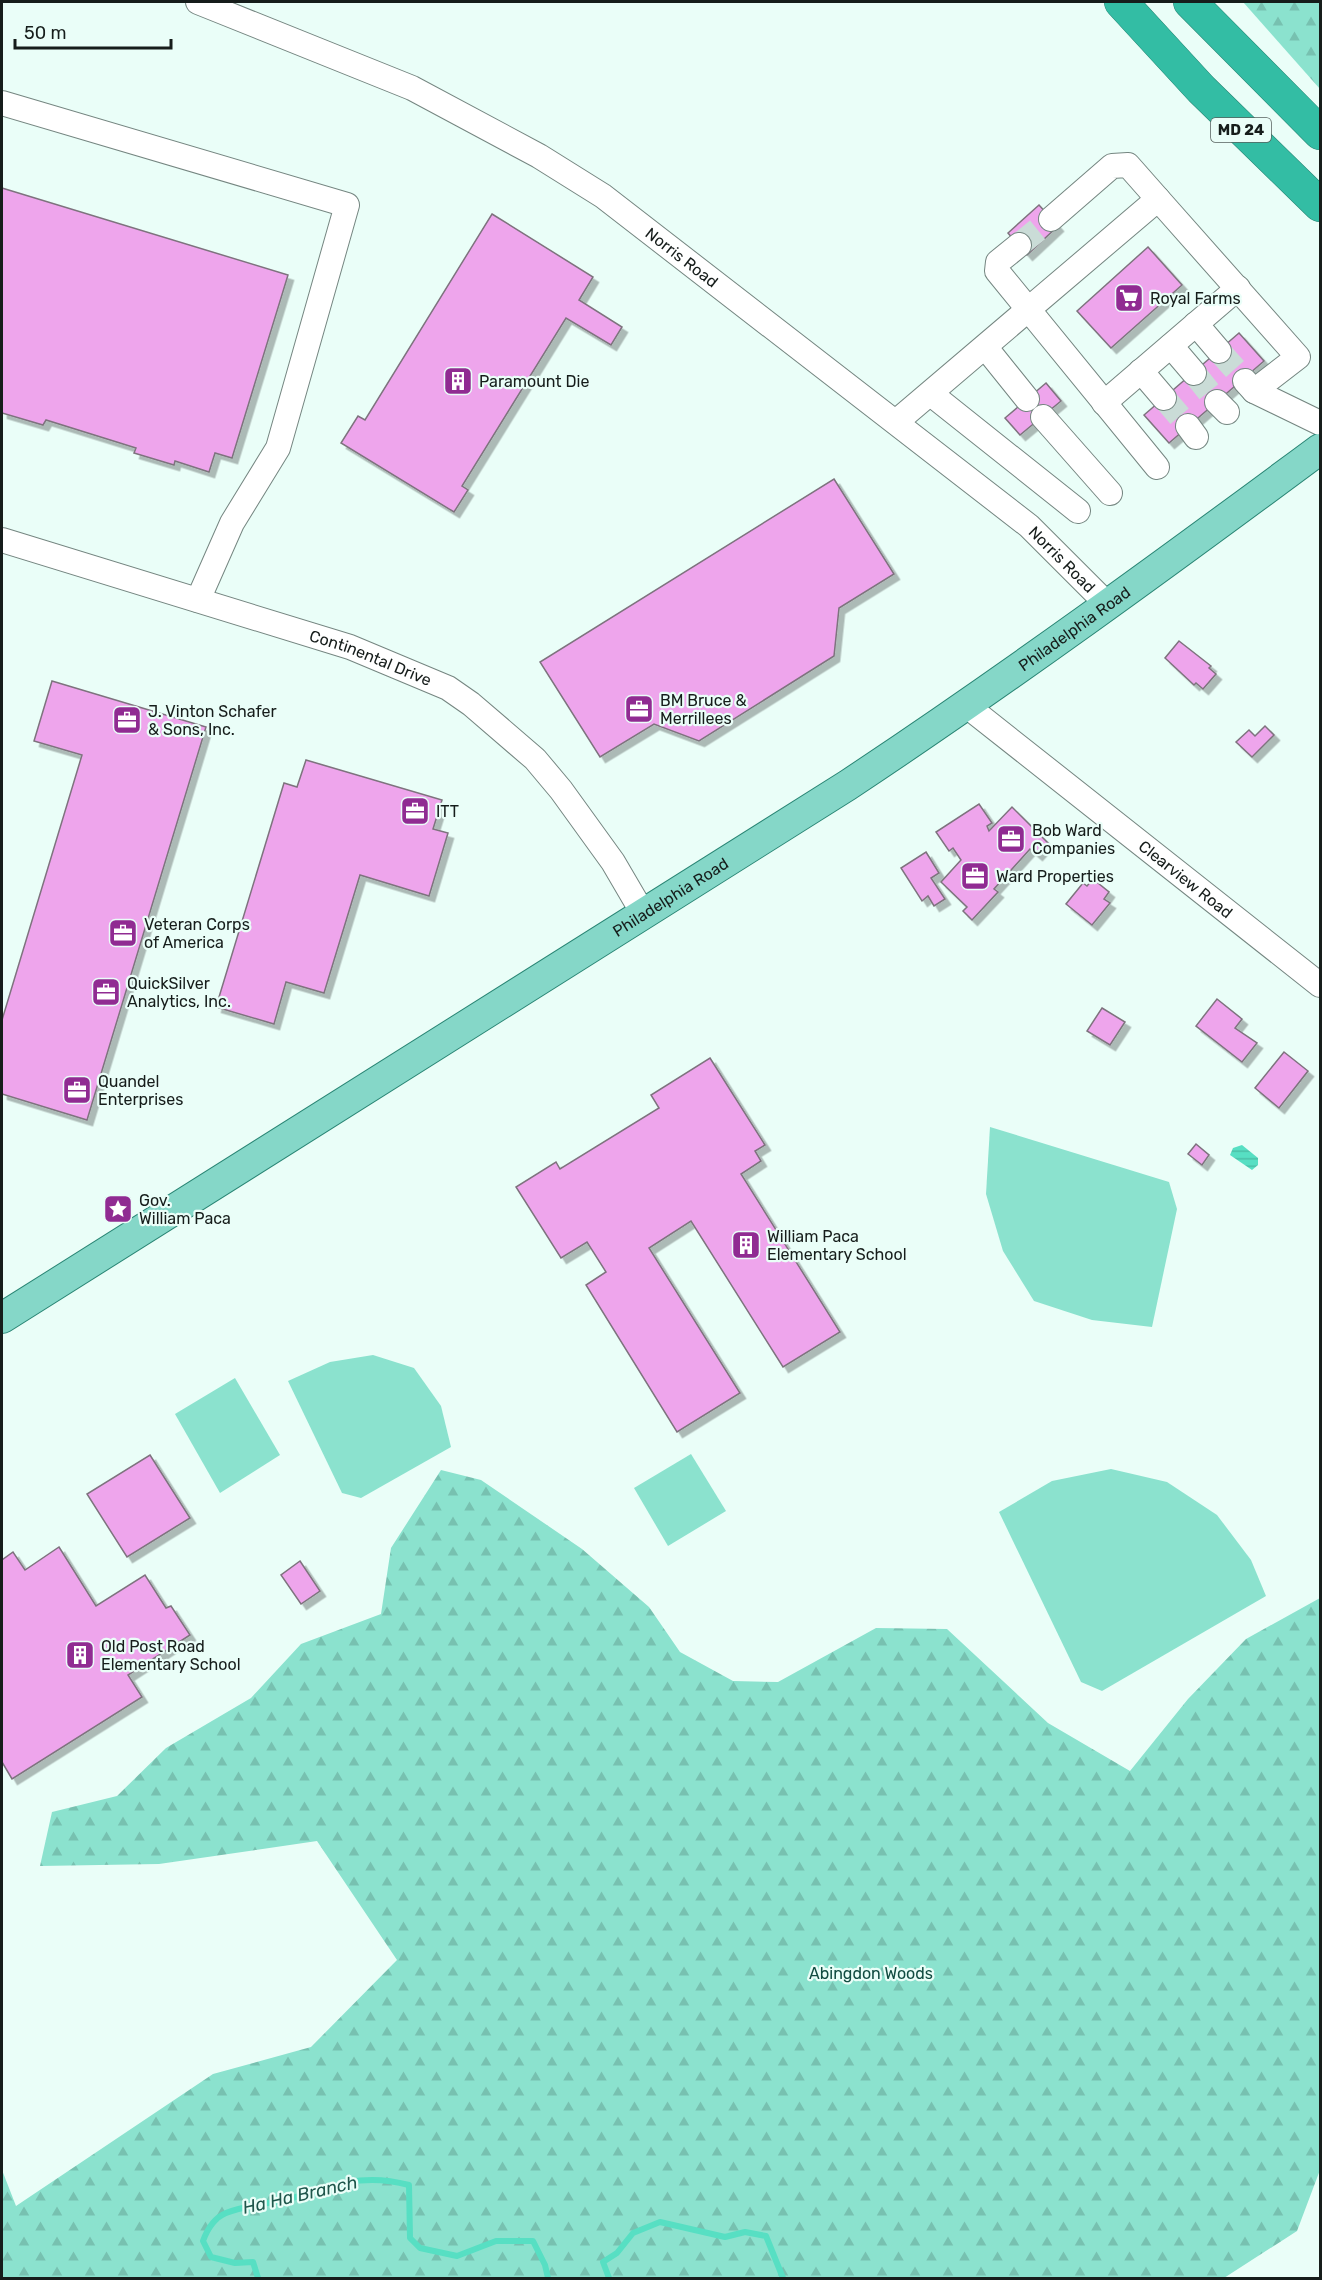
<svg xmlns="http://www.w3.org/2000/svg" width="1322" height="2280" viewBox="0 0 1322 2280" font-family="Rubik,sans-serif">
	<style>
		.forest { fill: url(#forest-firs) }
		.green { fill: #8be2ce }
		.water { fill: url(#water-rules) }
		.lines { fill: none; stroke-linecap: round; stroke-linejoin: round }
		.stream { stroke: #57dfc3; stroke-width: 6 }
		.building { fill: #eea5ec; stroke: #7e737e; stroke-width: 1.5; filter: url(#shadow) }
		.minor-tunnel { stroke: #cadcd7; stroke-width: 24; stroke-dasharray: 24 12; stroke-linecap: butt }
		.minor-casing { stroke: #758681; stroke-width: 26 }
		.major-casing { stroke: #298574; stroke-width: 32 }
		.highway-casing { stroke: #298574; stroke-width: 34 }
		.minor { stroke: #fff; stroke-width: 24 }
		.major { stroke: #85d7c8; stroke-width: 30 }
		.highway { stroke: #33bda4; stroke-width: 33 }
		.labels { text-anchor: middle; stroke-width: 4.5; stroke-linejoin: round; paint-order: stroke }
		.shield { fill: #eafef8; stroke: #56605d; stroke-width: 1.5 }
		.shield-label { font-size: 15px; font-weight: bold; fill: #161d1b }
		.street-label { font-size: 16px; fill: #161d1b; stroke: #eafef8 }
		.poi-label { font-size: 16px; fill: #161d1b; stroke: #eafef8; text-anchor: start }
		.park-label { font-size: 16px; fill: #114c41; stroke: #eafef8 }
		.water-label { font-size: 18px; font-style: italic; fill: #1e564b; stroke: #eafef8 }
	</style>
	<defs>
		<pattern id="forest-firs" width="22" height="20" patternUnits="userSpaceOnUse" patternTransform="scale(1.5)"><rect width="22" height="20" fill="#8be2ce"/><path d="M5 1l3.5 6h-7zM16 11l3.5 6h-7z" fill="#77c1b0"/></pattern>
		<pattern id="water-rules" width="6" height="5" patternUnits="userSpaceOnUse" patternTransform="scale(1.5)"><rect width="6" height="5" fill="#57dfc3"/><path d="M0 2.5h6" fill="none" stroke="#4bbfa7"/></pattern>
		<filter id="shadow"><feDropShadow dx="5.5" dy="5.5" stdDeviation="0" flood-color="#0004"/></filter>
	</defs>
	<rect width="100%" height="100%" fill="#eafef8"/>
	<g class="forest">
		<polygon points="1243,2 1320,2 1320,89"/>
		<polygon points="441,1470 481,1480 582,1549 649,1607 680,1652 733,1681 778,1682 876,1628 947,1629 1048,1723 1130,1771 1188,1699 1246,1639 1320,1598 1320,2170 1297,2231 1224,2278 2,2278 2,2170 16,2206 213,2074 311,2047 397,1960 317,1841 159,1864 40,1866 52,1812 117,1796 166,1748 251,1698 301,1644 381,1614 391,1548"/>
	</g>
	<g class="green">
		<polygon points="990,1127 1169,1182 1177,1209 1152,1327 1092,1320 1034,1301 1003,1251 986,1194"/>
		<polygon points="373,1355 414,1368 441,1406 451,1447 361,1498 342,1493 288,1381 330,1362"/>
		<polygon points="235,1378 280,1455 220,1493 175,1414"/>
		<polygon points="691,1454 726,1511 668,1546 634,1488"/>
		<polygon points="1111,1469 1167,1482 1217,1515 1251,1560 1266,1596 1102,1691 1081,1682 999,1512 1052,1481"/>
	</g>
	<polygon class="water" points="1242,1145 1258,1158 1258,1165 1252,1170 1230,1155 1233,1148"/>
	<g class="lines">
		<g class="stream">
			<path d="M258,2278L253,2262L235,2263L211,2257L203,2241C207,2230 214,2218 226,2213C243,2206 265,2204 284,2200C333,2189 356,2171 409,2185L410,2238L420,2248L457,2256L496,2241H533L545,2265L548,2278"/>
			<polyline points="609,2278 603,2262 617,2253 633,2233 660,2222 725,2237 745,2232 766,2236 783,2278"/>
		</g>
	</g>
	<g class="building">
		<polygon points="2,188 288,275 232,458 215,453 209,472 175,461 174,465 134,453 136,448 46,420 43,425 2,413"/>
		<polygon points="1039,205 1058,226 1027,255 1008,233"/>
		<polygon points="492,214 593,277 579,300 622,327 611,345 566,318 462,486 468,490 454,512 341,443 358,416 365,420"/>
		<polygon points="1148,247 1182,285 1111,348 1077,311"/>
		<polygon points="1239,333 1264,361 1169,443 1144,415"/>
		<polygon points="1046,383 1061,401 1020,435 1005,418"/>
		<polygon points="834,479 894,574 839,608 834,656 699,741 654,724 600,757 540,662"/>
		<polygon points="1179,641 1211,666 1209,668 1216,674 1203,689 1196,683 1194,685 1165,658"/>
		<polygon points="52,681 206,727 87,1120 2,1094 2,1020 82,755 34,741"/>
		<polygon points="1265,726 1274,735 1252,757 1236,742 1249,730 1255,736"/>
		<polygon points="306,760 442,800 433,829 448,833 429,896 360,875 324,993 286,982 274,1024 216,1007 284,783 297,787"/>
		<polygon points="979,804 992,823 987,826 989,831 1012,807 1048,843 1037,855 1030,849 994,889 998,892 972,920 963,911 967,907 941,882 961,860 953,848 949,851 936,832"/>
		<polygon points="926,852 939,873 931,878 945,899 934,906 928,896 922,901 901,868"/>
		<polygon points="1093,879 1109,892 1104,899 1110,903 1092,925 1066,904 1083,883 1087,886"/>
		<polygon points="1217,999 1242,1019 1235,1028 1257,1043 1242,1062 1196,1026"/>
		<polygon points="1102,1008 1125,1022 1110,1045 1087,1031"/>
		<polygon points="1284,1052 1308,1071 1279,1108 1255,1088"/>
		<polygon points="710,1058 765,1145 755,1151 761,1161 741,1174 840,1332 783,1367 691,1221 649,1248 740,1393 677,1432 586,1285 606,1272 587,1242 561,1258 516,1187 556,1162 560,1169 659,1108 651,1095"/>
		<polygon points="1196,1144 1209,1155 1202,1165 1188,1154"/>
		<polygon points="150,1455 190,1518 127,1557 87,1494"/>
		<polygon points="59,1547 96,1606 145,1575 166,1608 171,1606 190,1635 128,1675 142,1697 12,1779 2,1762 2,1560 13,1552 25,1570"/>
		<polygon points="300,1561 320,1591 301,1604 281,1575"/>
	</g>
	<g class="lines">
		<g class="minor-tunnel">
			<polyline points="1019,245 1051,219"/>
			<polyline points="1219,351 1244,379"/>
			<polyline points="1194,373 1217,402"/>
			<polyline points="1164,398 1188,426"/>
		</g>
		<g class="minor-casing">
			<g id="minor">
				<path id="s1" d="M198,2L412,88L539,156L603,196L1029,526L1109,606"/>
				<polyline points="2,103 347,205 278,448 232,523 198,600"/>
				<polyline points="1051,219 1112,166 1128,165 1158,199"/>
				<polyline points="1019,245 998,262 997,271 1157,467"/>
				<polyline points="1196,324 1219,351"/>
				<polyline points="1171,346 1194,373"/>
				<polyline points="986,348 1027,399"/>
				<polyline points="1141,371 1164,398"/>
				<polyline points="1245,381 1254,391 1320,423"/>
				<polyline points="931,394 1078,511"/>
				<polyline points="1217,402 1227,412"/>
				<polyline points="1104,403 1238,288"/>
				<polyline points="1043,417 1110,493"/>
				<polyline points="896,422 1158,199 1298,357 1254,391"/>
				<polyline points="1188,426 1196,437"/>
				<path id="s2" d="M2,540L350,647L448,688L471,704L535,759L561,790L613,862L644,915"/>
				<path id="s3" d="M967,706L1320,985"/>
			</g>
		</g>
		<g class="major-casing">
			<g id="major">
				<path id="s4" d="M2,1318L848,785C1009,678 1165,564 1320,449"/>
			</g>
		</g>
		<g class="highway-casing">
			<g id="highway">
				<polyline points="1121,2 1201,89 1320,205"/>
				<polyline points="1190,2 1320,133"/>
			</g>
		</g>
		<use href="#minor" class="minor"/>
		<use href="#major" class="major"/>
		<use href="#highway" class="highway"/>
	</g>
	<defs>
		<g id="supermarket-square" transform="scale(1.5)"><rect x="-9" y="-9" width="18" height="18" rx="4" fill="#902b92" stroke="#eafef8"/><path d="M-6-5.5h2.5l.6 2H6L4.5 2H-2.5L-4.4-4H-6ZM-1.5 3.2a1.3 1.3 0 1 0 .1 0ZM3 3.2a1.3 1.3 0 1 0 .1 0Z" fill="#fff"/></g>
		<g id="building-square" transform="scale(1.5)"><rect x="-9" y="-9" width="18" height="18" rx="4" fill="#902b92" stroke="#eafef8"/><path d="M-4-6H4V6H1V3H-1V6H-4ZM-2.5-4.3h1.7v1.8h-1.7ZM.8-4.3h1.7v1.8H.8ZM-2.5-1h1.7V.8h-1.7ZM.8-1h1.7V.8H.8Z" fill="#fff"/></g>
		<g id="office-square" transform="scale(1.5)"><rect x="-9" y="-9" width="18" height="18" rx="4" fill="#902b92" stroke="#eafef8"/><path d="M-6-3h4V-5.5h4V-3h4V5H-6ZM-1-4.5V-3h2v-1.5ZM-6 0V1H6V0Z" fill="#fff"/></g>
		<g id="sight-square" transform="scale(1.5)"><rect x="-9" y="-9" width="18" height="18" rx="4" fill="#902b92" stroke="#eafef8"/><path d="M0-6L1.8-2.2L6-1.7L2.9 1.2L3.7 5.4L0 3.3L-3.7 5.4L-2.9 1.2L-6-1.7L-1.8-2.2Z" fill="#fff"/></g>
	</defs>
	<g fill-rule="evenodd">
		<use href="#supermarket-square" x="1129" y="298"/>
		<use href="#building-square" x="458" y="381"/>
		<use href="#office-square" x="639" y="709"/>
		<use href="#office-square" x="127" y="720"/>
		<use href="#office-square" x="415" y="811"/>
		<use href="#office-square" x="1011" y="839"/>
		<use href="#office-square" x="975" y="876"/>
		<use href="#office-square" x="123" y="933"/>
		<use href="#office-square" x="106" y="992"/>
		<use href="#office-square" x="77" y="1090"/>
		<use href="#sight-square" x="118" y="1209"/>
		<use href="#building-square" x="746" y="1245"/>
		<use href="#building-square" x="80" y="1655"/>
	</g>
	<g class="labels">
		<rect class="shield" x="1211" y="118" width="60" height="24" rx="4.5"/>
		<g class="shield-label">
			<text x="1241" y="135">MD 24</text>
		</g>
		<g class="street-label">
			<text dy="6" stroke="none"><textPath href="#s1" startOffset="550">Norris Road</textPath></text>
			<text dy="6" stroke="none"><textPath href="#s1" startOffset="1036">Norris Road</textPath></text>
			<text dy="6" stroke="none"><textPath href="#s4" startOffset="1275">Philadelphia Road</textPath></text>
			<text dy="6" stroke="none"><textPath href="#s2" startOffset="387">Continental Drive</textPath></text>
			<text dy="6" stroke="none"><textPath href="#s3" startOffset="279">Clearview Road</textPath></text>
			<text dy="6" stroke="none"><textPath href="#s4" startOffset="790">Philadelphia Road</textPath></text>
		</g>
		<g class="poi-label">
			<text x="1150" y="304">Royal Farms</text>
			<text x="479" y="387">Paramount Die</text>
			<text x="660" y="706">BM Bruce &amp;<tspan x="660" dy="18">Merrillees</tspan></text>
			<text x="148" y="717">J. Vinton Schafer<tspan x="148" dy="18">&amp; Sons, Inc.</tspan></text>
			<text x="436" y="817">ITT</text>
			<text x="1032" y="836">Bob Ward<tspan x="1032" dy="18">Companies</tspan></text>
			<text x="996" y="882">Ward Properties</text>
			<text x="144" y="930">Veteran Corps<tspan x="144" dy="18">of America</tspan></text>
			<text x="127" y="989">QuickSilver<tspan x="127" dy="18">Analytics, Inc.</tspan></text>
			<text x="98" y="1087">Quandel<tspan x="98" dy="18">Enterprises</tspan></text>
			<text x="139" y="1206">Gov.<tspan x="139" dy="18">William Paca</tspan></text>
			<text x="767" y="1242">William Paca<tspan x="767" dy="18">Elementary School</tspan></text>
			<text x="101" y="1652">Old Post Road<tspan x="101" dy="18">Elementary School</tspan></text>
		</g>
		<g class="park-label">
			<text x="871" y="1979">Abingdon Woods</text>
		</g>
		<g class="water-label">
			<text transform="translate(300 2195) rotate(-13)" y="6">Ha Ha Branch</text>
		</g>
	</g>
	<rect width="1322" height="2280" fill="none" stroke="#161d1b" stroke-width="6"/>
	<path d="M15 39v9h156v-9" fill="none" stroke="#161d1b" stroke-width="3"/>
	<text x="24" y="39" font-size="18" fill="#161d1b" stroke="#eafef8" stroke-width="4.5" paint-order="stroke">50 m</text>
</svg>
